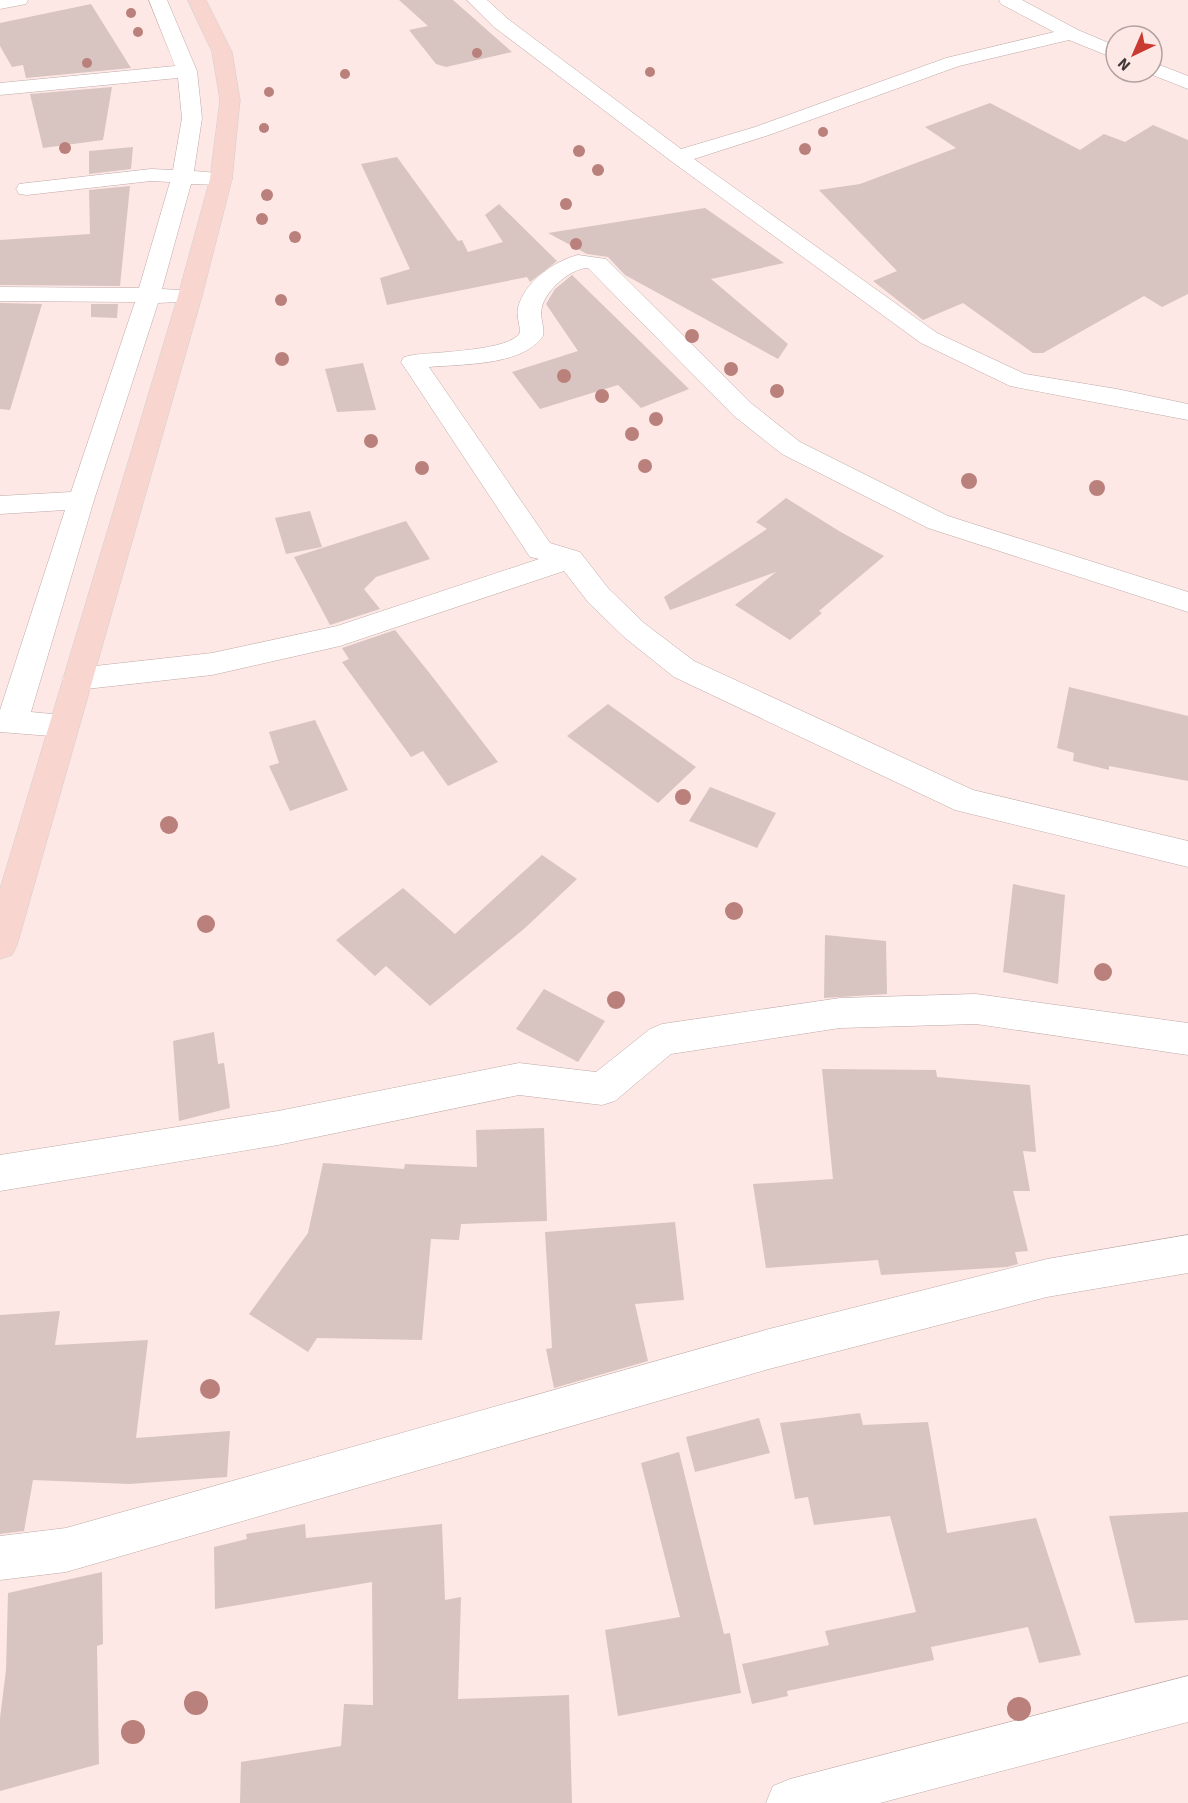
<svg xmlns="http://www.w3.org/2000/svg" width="1188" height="1803" viewBox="0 0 1188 1803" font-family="'Source Sans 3',sans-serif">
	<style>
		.building { fill: #d8c4c1 }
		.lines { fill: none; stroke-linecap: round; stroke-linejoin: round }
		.street-casing { stroke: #beaaa7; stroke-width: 1 }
		.primary-casing { stroke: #d1cfcf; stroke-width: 1 }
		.street { fill: #fff; fill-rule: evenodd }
		.primary { fill: #f9d5d0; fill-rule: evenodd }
		.tree { fill: #ba807b }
	</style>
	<rect width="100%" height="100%" fill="#fde8e5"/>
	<g class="building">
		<polygon points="399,0 453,0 512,52 446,67 436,64 409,30 428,26"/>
		<polygon points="91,4 131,68 26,78 23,65 12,67 0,46 0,23"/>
		<polygon points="112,87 103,140 43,148 30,94"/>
		<polygon points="990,103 1080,150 1104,134 1125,142 1153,125 1188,140 1188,294 1162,307 1144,296 1043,353 1033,353 963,303 923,320 873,281 897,271 819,190 860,184 956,148 925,127"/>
		<polygon points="133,147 131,169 89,174 89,151"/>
		<polygon points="397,157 458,241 462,240 468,252 503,242 485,215 499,204 557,261 530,282 527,277 387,305 380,278 410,269 361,164"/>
		<polygon points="130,186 120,286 0,285 0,240 90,234 89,190"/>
		<polygon points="705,208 784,263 711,279 788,344 778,359 625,275 608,257 587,254 548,233"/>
		<polygon points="572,275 689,389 641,408 618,385 540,409 512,372 578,351 546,304 555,289"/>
		<polygon points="0,303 42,304 10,410 0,409"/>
		<polygon points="91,304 118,304 117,318 91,317"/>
		<polygon points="363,363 376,410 337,412 325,369"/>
		<polygon points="786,498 839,531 884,556 819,611 822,613 790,640 735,605 776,572 670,610 664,597 767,529 756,522"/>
		<polygon points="310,511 322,547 286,554 275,518"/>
		<polygon points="406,521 430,559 376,577 364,589 380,609 330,625 294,557"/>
		<polygon points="395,630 431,675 498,762 448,786 423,751 411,757 342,662 349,659 342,648"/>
		<polygon points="1069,687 1188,716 1188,781 1109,766 1109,770 1073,761 1074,753 1057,748"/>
		<polygon points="608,704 696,767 658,803 567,736"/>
		<polygon points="315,720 348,790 290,811 269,766 279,763 269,732"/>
		<polygon points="710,787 776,813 757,848 689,821"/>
		<polygon points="542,855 577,879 525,928 430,1006 386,966 375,976 336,940 403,888 455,934"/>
		<polygon points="1013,884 1065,895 1058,984 1003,972"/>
		<polygon points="825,935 886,941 887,994 824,998"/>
		<polygon points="544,989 605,1021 578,1062 516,1029"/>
		<polygon points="214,1032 218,1064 224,1063 230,1108 179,1121 173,1041"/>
		<polygon points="822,1069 936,1070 937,1077 1030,1085 1036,1152 1023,1151 1030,1191 1013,1191 1028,1251 1015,1252 1018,1264 1007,1267 881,1275 878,1260 766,1268 753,1184 833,1179"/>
		<polygon points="544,1128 547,1221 461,1224 459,1240 431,1239 422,1340 317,1338 308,1352 249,1314 308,1233 323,1163 404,1169 405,1164 477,1167 476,1130"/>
		<polygon points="675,1222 684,1300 635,1304 648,1361 554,1388 546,1349 552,1348 545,1232"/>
		<polygon points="60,1311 55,1345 148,1340 136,1438 230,1431 227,1477 129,1484 33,1480 24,1531 0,1534 0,1315"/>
		<polygon points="860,1413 863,1425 928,1422 947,1533 1036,1518 1081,1655 1039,1663 1028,1627 931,1647 934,1660 787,1691 788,1696 752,1704 742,1664 829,1645 825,1631 916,1612 890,1516 814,1525 808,1497 795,1499 780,1423"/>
		<polygon points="759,1418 770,1453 695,1472 686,1437"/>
		<polygon points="679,1452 724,1634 730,1633 741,1693 618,1716 605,1630 680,1617 641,1463"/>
		<polygon points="1188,1512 1188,1620 1135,1623 1109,1516"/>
		<polygon points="305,1524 306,1538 442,1524 445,1600 461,1597 458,1699 569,1695 572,1803 240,1803 241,1762 341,1746 344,1704 373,1705 372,1582 215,1609 214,1547 247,1539 246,1534"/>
		<polygon points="102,1572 103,1644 97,1646 99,1764 0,1791 0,1718 6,1670 8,1593"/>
	</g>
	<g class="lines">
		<g class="street-casing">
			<g id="street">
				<polygon points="0,0 28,0 26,4 0,9"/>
				<polygon points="149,0 167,0 197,71 202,118 194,171 229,174 232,179 229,184 221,185 191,184 162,289 198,291 202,296 198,301 158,303 94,500 31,712 63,715 74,718 78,726 74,734 63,737 0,732 0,710 65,510 0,514 0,496 71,492 135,302 0,301 0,287 139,288 170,182 151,181 27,195 19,194 16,189 19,184 27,183 151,169 173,170 182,118 178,78 0,95 0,83 175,66"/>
				<polygon points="467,0 487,0 508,19 681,149 755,127 946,58 1054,32 1001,4 999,0 1022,0 1078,30 1116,46 1116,59 1069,40 959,66 769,135 694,159 937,333 1025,374 1117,389 1188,404 1188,420 1010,386 921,343 671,161 494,27"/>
				<polygon points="1152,62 1188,76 1188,89 1145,72 1152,72"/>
				<path d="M578,255L606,259L752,404L800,442L948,516L1188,592V612L928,528L782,454L734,416L588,268C571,268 546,290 542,307C539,317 545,326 543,336C523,366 462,364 429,367L550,543L580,552L608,588L644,623L694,661L973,790L1188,841V867L955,810L674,677L624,637L588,602L564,571L340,646L212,675L77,690L67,687L62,679L67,671L77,668L212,653L337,626L539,559L530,557L401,362L404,357L413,355C433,352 513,351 520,332C520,324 516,316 518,308C524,282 554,261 578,255Z"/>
				<polygon points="976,994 1188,1023 1188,1055 976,1024 840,1028 671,1054 615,1101 602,1105 519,1095 278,1145 0,1191 0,1155 278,1111 519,1063 596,1072 650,1029 662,1024 840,998"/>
				<polygon points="1188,1235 1188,1273 1047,1297 769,1369 66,1572 0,1580 0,1536 66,1528 769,1329 1047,1259"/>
				<polygon points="1188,1676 1188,1722 880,1803 766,1803 773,1786 790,1779"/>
			</g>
		</g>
		<g class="primary-casing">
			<polygon id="primary" points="188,0 206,0 232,52 240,100 232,179 202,296 17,945 12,955 0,959 0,889 178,296 210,179 220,100 212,52"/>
		</g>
		<use href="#street" class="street"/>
		<use href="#primary" class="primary"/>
	</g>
	<g class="tree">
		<circle cx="131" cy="13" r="5"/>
		<circle cx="138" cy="32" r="5"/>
		<circle cx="477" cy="53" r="5"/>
		<circle cx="87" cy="63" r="5"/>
		<circle cx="650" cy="72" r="5"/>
		<circle cx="345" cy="74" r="5"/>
		<circle cx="269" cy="92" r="5"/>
		<circle cx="264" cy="128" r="5"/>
		<circle cx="823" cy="132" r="5"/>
		<circle cx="65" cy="148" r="6"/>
		<circle cx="805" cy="149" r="6"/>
		<circle cx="579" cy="151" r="6"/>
		<circle cx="598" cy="170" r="6"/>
		<circle cx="267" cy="195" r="6"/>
		<circle cx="566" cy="204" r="6"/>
		<circle cx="262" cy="219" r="6"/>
		<circle cx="295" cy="237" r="6"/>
		<circle cx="576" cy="244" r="6"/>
		<circle cx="281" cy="300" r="6"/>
		<circle cx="692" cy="336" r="7"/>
		<circle cx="282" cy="359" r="7"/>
		<circle cx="731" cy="369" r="7"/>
		<circle cx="564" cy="376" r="7"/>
		<circle cx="777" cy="391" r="7"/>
		<circle cx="602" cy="396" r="7"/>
		<circle cx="656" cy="419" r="7"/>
		<circle cx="632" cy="434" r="7"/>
		<circle cx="371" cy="441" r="7"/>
		<circle cx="645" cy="466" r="7"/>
		<circle cx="422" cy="468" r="7"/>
		<circle cx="969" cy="481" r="8"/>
		<circle cx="1097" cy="488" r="8"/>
		<circle cx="683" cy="797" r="8"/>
		<circle cx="169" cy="825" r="9"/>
		<circle cx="734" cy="911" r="9"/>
		<circle cx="206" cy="924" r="9"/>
		<circle cx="1103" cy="972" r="9"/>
		<circle cx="616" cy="1000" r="9"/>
		<circle cx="210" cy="1389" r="10"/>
		<circle cx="196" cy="1703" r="12"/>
		<circle cx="1019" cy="1709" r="12"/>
		<circle cx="133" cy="1732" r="12"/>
	</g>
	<g transform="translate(1134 54) rotate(224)"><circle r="28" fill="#fde8e5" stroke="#b1a29f" stroke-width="1.5"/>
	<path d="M0-4.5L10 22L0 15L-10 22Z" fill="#c93b31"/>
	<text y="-9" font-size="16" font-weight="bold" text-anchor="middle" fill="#403837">N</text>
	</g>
</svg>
